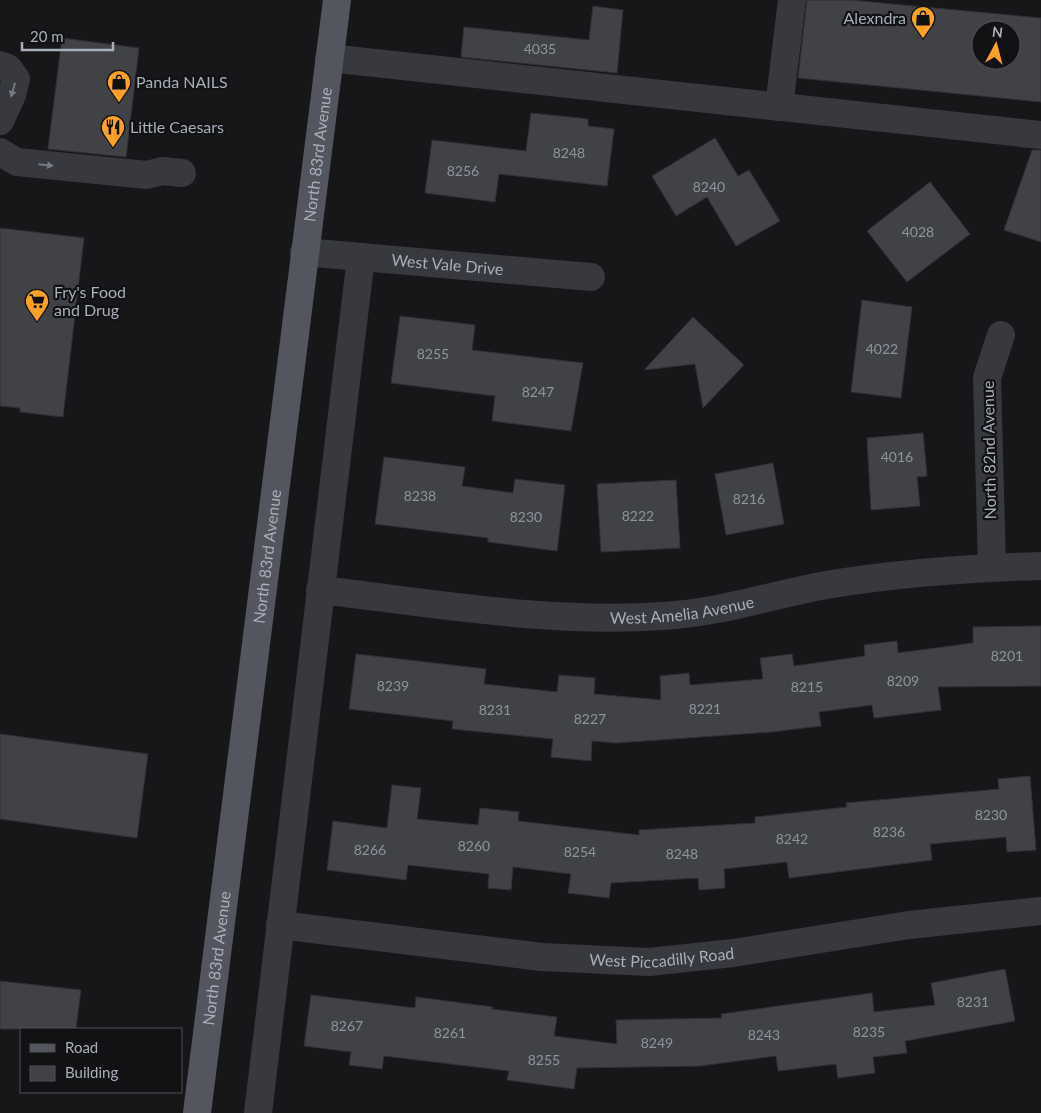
<svg xmlns="http://www.w3.org/2000/svg" width="1041" height="1113" viewBox="0 0 1041 1113" font-family="Lato,sans-serif">
	<style>
		.building { fill: #404246; stroke: #303135; fill-rule: evenodd }
		.lines { fill: none; stroke-linecap: round; stroke-linejoin: round }
		.minor { stroke: #37393e; stroke-width: 28 }
		.major { stroke: #53565e; stroke-width: 28 }
		.oneway { fill: #757a82 }
		.labels { text-anchor: middle; stroke-width: 4.5; stroke-linejoin: round; paint-order: stroke }
		.number-label { font-size: 14px; fill: #8d949d }
		.poi-label { font-size: 16px; fill: #a7afba; stroke: #121214; text-anchor: start }
		.street-label { font-size: 16px; fill: #a7afba; stroke: #121214 }
	</style>
	<rect width="100%" height="100%" fill="#171719"/>
	<g class="building">
		<path d="M807,0H850L1041,18V102L798,78ZM981,30H1011V60H981Z"/>
		<polygon points="593,6 623,10 617,73 461,57 464,27 589,40"/>
		<polygon points="62,38 139,48 126,157 48,149"/>
		<polygon points="531,113 588,119 588,126 614,129 607,186 499,174 495,202 425,193 432,140 526,151"/>
		<polygon points="715,138 738,176 749,170 780,221 736,246 707,197 676,216 652,176"/>
		<polygon points="1032,150 1041,150 1041,242 1004,230"/>
		<polygon points="930,182 970,234 907,282 867,231"/>
		<polygon points="0,228 84,238 63,417 20,412 20,408 0,406"/>
		<polygon points="862,300 912,307 901,398 851,392"/>
		<polygon points="400,316 475,325 472,350 583,363 571,431 492,421 495,396 391,383"/>
		<polygon points="693,317 744,365 703,408 695,364 644,370"/>
		<polygon points="923,433 927,476 917,477 920,506 871,510 867,438"/>
		<polygon points="384,457 465,467 462,486 513,493 515,479 565,485 557,551 488,542 488,538 375,524"/>
		<polygon points="773,463 784,524 726,535 715,474"/>
		<polygon points="676,480 680,548 601,552 597,484"/>
		<polygon points="1041,626 1041,686 938,687 941,710 874,718 872,705 819,712 821,726 771,732 616,743 592,741 591,761 551,757 553,739 452,729 453,721 349,709 356,654 486,669 484,684 557,692 559,675 595,678 594,694 661,700 660,676 689,673 690,685 763,679 760,658 792,654 794,666 865,656 864,645 897,641 898,653 973,643 973,627"/>
		<polygon points="0,734 148,754 137,838 0,819"/>
		<polygon points="1030,776 1036,850 1007,852 1006,837 930,844 932,860 789,878 787,862 724,869 725,888 699,890 698,878 611,883 609,898 568,893 571,874 513,867 511,890 488,888 489,874 408,865 406,880 327,870 333,821 387,828 392,785 421,788 417,819 478,825 480,808 519,812 518,821 639,835 639,830 755,823 755,817 847,807 846,803 999,789 998,779"/>
		<polygon points="1005,969 1015,1021 905,1041 907,1053 873,1057 875,1073 838,1078 836,1064 778,1071 776,1056 700,1066 577,1068 574,1089 507,1080 509,1071 384,1056 382,1069 349,1065 351,1052 304,1046 311,995 415,1008 416,997 493,1007 492,1009 557,1017 554,1036 617,1044 616,1020 722,1018 721,1014 872,993 874,1012 935,1005 931,983"/>
		<polygon points="0,981 81,990 76,1029 0,1029"/>
	</g>
	<g class="lines">
		<g class="minor">
			<polyline points="329,58 1041,135"/>
			<polyline points="0,65 8,68 16,79 12,95 0,121"/>
			<polyline points="779,107 792,0"/>
			<polyline points="0,152 17,162 147,175 162,171 182,173"/>
			<path id="s1" d="M304,252L591,277"/>
			<polyline points="992,567 987,378 1001,335"/>
			<path id="s2" d="M320,590C434,603 549,624 663,616C719,613 772,595 826,585C898,573 969,568 1041,566"/>
			<path id="s3" d="M280,925L542,957L649,962L733,953L909,925L1041,911"/>
			<polyline points="258,1113 361,257"/>
		</g>
		<path class="major" id="s4" d="M197,1113L337,0"/>
	</g>
	<defs><path id="oneway-solid" d="M-6-.8H1V-3.2L6.5 0L1 3.2V.8H-6Z" transform="scale(1.25)"/></defs>
	<g class="oneway">
		<use href="#oneway-solid" transform="translate(13 90) rotate(106)"/>
		<use href="#oneway-solid" transform="translate(46 165) rotate(6)"/>
	</g>
	<defs>
		<g id="shop-pin" transform="scale(1.25)"><path d="M0 17L-7.5 6A9.5 9.5 0 1 1 7.5 6Z" fill="#ffa129" stroke="#121214"/><path d="M-5-2.5h2.3a2.7 3.5 0 0 1 5.4 0H5L5.5 6h-11ZM-1.5-2.5h3a1.5 2.3 0 0 0-3 0Z" fill="#111"/></g>
		<g id="restaurant-pin" transform="scale(1.25)"><path d="M0 17L-7.5 6A9.5 9.5 0 1 1 7.5 6Z" fill="#ffa129" stroke="#121214"/><path d="M-5-6h1v4h1v-4h1v4h1v-4h1v5L-1.5 .5V6h-2V.5L-5-1ZM5-6V6H3V1.5H1.5Q1.5-4 5-6Z" fill="#111"/></g>
		<g id="supermarket-pin" transform="scale(1.25)"><path d="M0 17L-7.5 6A9.5 9.5 0 1 1 7.5 6Z" fill="#ffa129" stroke="#121214"/><path d="M-6-5.5h2.5l.6 2H6L4.5 2H-2.5L-4.4-4H-6ZM-1.5 3.2a1.3 1.3 0 1 0 .1 0ZM3 3.2a1.3 1.3 0 1 0 .1 0Z" fill="#111"/></g>
	</defs>
	<g fill-rule="evenodd">
		<use href="#shop-pin" x="923" y="18"/>
		<use href="#shop-pin" x="119" y="82"/>
		<use href="#restaurant-pin" x="113" y="127"/>
		<use href="#supermarket-pin" x="37" y="301"/>
	</g>
	<g class="labels">
		<g class="number-label">
			<text x="540" y="54">4035</text>
			<text x="569" y="158">8248</text>
			<text x="463" y="176">8256</text>
			<text x="709" y="192">8240</text>
			<text x="918" y="237">4028</text>
			<text x="882" y="354">4022</text>
			<text x="433" y="359">8255</text>
			<text x="538" y="397">8247</text>
			<text x="897" y="462">4016</text>
			<text x="420" y="501">8238</text>
			<text x="749" y="504">8216</text>
			<text x="638" y="521">8222</text>
			<text x="526" y="522">8230</text>
			<text x="1007" y="661">8201</text>
			<text x="903" y="686">8209</text>
			<text x="393" y="691">8239</text>
			<text x="807" y="692">8215</text>
			<text x="705" y="714">8221</text>
			<text x="495" y="715">8231</text>
			<text x="590" y="724">8227</text>
			<text x="991" y="820">8230</text>
			<text x="889" y="837">8236</text>
			<text x="792" y="844">8242</text>
			<text x="474" y="851">8260</text>
			<text x="370" y="855">8266</text>
			<text x="580" y="857">8254</text>
			<text x="682" y="859">8248</text>
			<text x="973" y="1007">8231</text>
			<text x="347" y="1031">8267</text>
			<text x="869" y="1037">8235</text>
			<text x="450" y="1038">8261</text>
			<text x="764" y="1040">8243</text>
			<text x="657" y="1048">8249</text>
			<text x="544" y="1065">8255</text>
		</g>
		<g class="poi-label">
			<text x="906" y="24" text-anchor="end">Alexndra</text>
			<text x="136" y="88">Panda NAILS</text>
			<text x="130" y="133">Little Caesars</text>
			<text x="54" y="298">Fry's Food<tspan x="54" dy="18">and Drug</tspan></text>
		</g>
		<g class="street-label">
			<text dy="6" stroke="none"><textPath href="#s4" startOffset="966">North 83rd Avenue</textPath></text>
			<text dy="6" stroke="none"><textPath href="#s1" startOffset="144">West Vale Drive</textPath></text>
			<text transform="translate(989 450) rotate(-91)" y="6">North 82nd Avenue</text>
			<text dy="6" stroke="none"><textPath href="#s4" startOffset="561">North 83rd Avenue</textPath></text>
			<text dy="6" stroke="none"><textPath href="#s2" startOffset="364">West Amelia Avenue</textPath></text>
			<text dy="6" stroke="none"><textPath href="#s3" startOffset="384">West Piccadilly Road</textPath></text>
			<text dy="6" stroke="none"><textPath href="#s4" startOffset="156">North 83rd Avenue</textPath></text>
		</g>
	</g>
	<rect x="20" y="1028" width="162" height="65" fill="#121214" stroke="#4e5156"/>
	<rect x="30" y="1044" width="25" height="8" fill="#53565e" stroke="#4e5156"/>
	<text x="65" y="1053" font-size="15" fill="#a7afba">Road</text>
	<rect x="30" y="1066" width="25" height="15" fill="#404246" stroke="#4e5156"/>
	<text x="65" y="1078" font-size="15" fill="#a7afba">Building</text>
	<g transform="translate(996 45) rotate(7)"><circle r="24" fill="#121214" stroke="#4e5156"/>
	<path d="M0-4L9 19L0 12L-9 19Z" fill="#ffa129"/>
	<text y="-8" font-size="14" font-weight="bold" text-anchor="middle" fill="#a7afba">N</text>
	</g>
	<path d="M22 42v8h91v-8" fill="none" stroke="#a7afba" stroke-width="2.5"/>
	<text x="30" y="42" font-size="15" fill="#a7afba" stroke="#121214" stroke-width="4" paint-order="stroke">20 m</text>
</svg>
